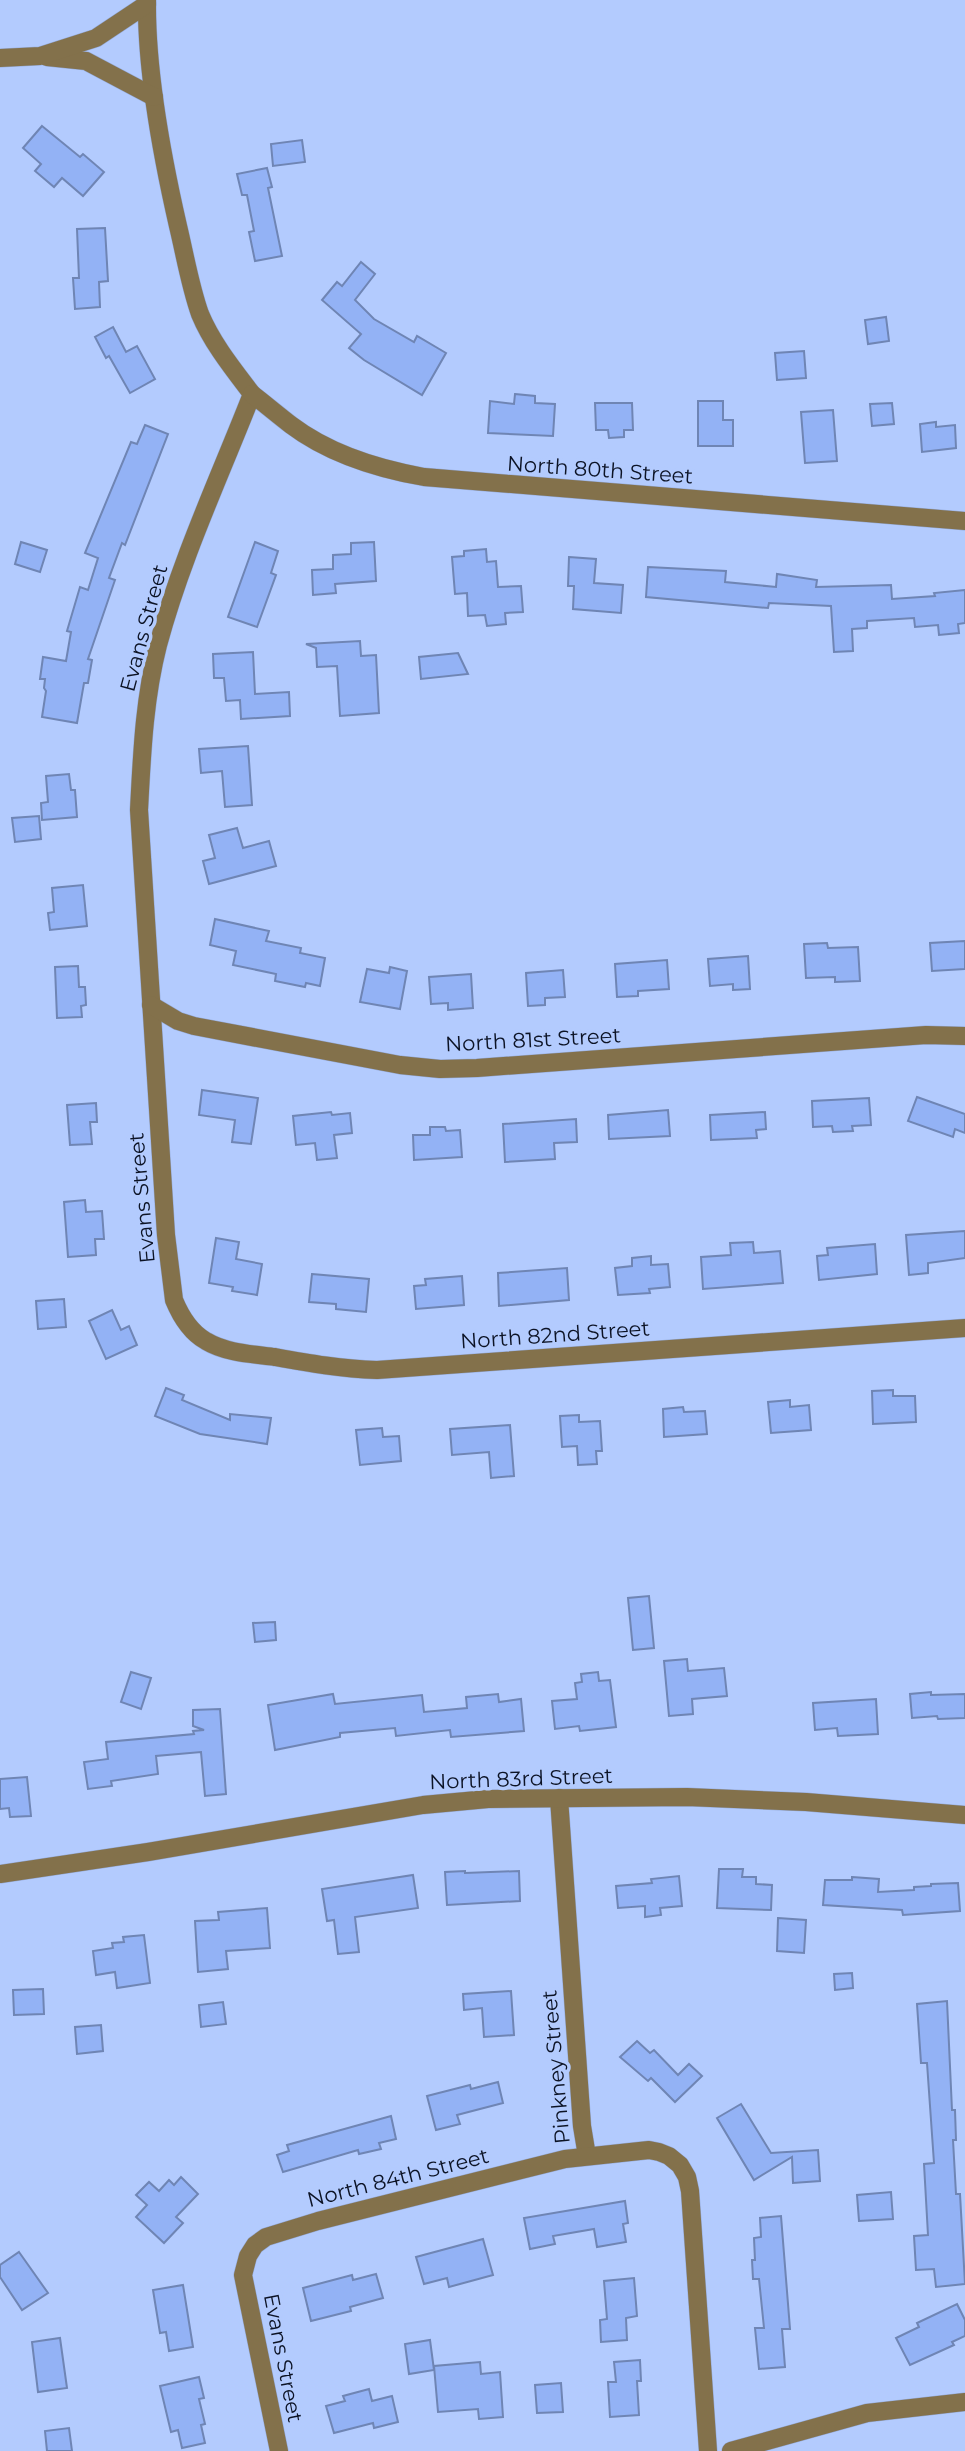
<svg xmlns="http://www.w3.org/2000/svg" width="965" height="2451" viewBox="0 0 965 2451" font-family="Montserrat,sans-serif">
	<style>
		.building { fill: #93b2f5; stroke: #6f85b4; stroke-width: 2 }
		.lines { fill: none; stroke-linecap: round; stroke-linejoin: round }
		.minor-casing { stroke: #95aad7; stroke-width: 19 }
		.minor { stroke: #83714b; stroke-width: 18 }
		.labels { text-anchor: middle; stroke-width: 7; stroke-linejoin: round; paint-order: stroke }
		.street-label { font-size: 21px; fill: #0c1325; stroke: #b3cbfe }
	</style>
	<rect width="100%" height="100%" fill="#b3cbfe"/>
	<g class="building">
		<polygon points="42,126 80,157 83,154 104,172 83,196 62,178 54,187 35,171 41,164 23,148"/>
		<polygon points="302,140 305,162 273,166 271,144"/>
		<polygon points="267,168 272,187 268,188 282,256 255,261 249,232 254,231 247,195 242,195 237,174"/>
		<polygon points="105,228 108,281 99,282 100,307 75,309 73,278 79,278 77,229"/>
		<polygon points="361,262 375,274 355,300 374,319 414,342 417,336 446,353 422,395 364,360 349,348 361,334 322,300 337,282 342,286"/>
		<polygon points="886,317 889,341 868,344 865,320"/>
		<polygon points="113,327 126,352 137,346 155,379 130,393 109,356 106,358 95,337"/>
		<polygon points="804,351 806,378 777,380 775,353"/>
		<polygon points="515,394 535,396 535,403 555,404 553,436 488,433 490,401 514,404"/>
		<polygon points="698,401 723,401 723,420 733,420 733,446 698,446"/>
		<polygon points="595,403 632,403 633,430 624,430 624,437 609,438 608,430 596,430"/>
		<polygon points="892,403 894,424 872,426 870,404"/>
		<polygon points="833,410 837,461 805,463 801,412"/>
		<polygon points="936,422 936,427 955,425 956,448 922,452 920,424"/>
		<polygon points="145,425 168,434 125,545 122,543 109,578 115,580 88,659 92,660 88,683 84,683 77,723 42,717 46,691 44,688 45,679 40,679 43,657 66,661 71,632 67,631 80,587 88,590 98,558 85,553 131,442 137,444"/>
		<polygon points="21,542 47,550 40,572 15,564"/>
		<polygon points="255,542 278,551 271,573 276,575 257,627 228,617"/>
		<polygon points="374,542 376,581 335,584 336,593 313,595 312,570 333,569 333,555 351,554 351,543"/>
		<polygon points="486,549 487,562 496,561 498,587 521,586 523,612 505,613 506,624 487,626 485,615 468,616 467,593 455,594 452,557 464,556 464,551"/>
		<polygon points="569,557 596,559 594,583 623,585 621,613 573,609 574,586 568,586"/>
		<polygon points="648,567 726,571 725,582 776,587 777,574 817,580 816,587 891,585 892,599 935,596 934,593 965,590 965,623 958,624 959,633 939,635 938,625 915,627 914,618 867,621 867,628 852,629 853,651 834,652 831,606 769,603 768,608 646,597"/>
		<polygon points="360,641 361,656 376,655 379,713 340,716 337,666 317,667 316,648 306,644"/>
		<polygon points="253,652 255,694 289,692 290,716 241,719 240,700 226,701 224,678 214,678 213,654"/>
		<polygon points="458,653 468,674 421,679 419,657"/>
		<polygon points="248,746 252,805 225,807 222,771 201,773 199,749"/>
		<polygon points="69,774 71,790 75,790 77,817 42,820 41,803 48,802 46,776"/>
		<polygon points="39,816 41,839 15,842 12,818"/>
		<polygon points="237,828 243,848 269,841 276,866 209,884 203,861 215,858 209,835"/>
		<polygon points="83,885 87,926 50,930 48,913 54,912 52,888"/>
		<polygon points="215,919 269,931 266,941 301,948 300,953 325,958 320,986 306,983 305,987 275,981 276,974 233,965 236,951 210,945"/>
		<polygon points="965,941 965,969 932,971 930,943"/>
		<polygon points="827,943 828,948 858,947 860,981 835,982 835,977 806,978 804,944"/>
		<polygon points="748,956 750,989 733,990 733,984 710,986 708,959"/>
		<polygon points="667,960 669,989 638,991 638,996 617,997 615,964"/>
		<polygon points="78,966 79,987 85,987 86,1005 81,1006 82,1017 57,1018 55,967"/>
		<polygon points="390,967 407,971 400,1009 360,1002 367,969 389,973"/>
		<polygon points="563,970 565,997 545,998 545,1005 528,1006 526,973"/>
		<polygon points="471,974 473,1008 448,1010 448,1003 431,1004 429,977"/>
		<polygon points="202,1090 258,1098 251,1144 232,1142 235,1120 199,1115"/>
		<polygon points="917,1097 965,1114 965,1133 955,1129 953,1137 908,1121"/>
		<polygon points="869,1098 871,1125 852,1126 853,1131 833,1132 832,1126 813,1127 812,1101"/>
		<polygon points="96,1103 97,1122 90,1122 92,1144 70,1145 67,1105"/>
		<polygon points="668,1110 670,1136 609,1139 608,1115"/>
		<polygon points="331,1112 332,1115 350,1113 352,1133 334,1135 337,1158 317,1160 315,1143 296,1145 293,1116"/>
		<polygon points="765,1112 766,1129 756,1130 757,1138 711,1140 710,1115"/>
		<polygon points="576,1119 577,1142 554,1143 555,1159 505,1162 503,1124"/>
		<polygon points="430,1127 445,1127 446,1131 460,1130 462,1157 414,1160 413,1135 430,1135"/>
		<polygon points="85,1200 86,1212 102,1211 104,1239 95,1239 96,1255 68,1257 64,1202"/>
		<polygon points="965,1231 965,1258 928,1263 928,1273 909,1275 906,1235"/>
		<polygon points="216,1238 239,1242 236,1259 262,1264 257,1295 232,1291 233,1287 209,1283"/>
		<polygon points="753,1242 754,1253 780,1251 783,1283 703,1289 701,1257 731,1255 730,1243"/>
		<polygon points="875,1244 877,1274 819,1280 817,1256 828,1255 827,1248"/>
		<polygon points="651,1256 651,1265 668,1264 670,1287 649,1289 650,1293 618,1295 615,1268 632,1266 632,1258"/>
		<polygon points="567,1268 569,1300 499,1306 498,1273"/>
		<polygon points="312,1274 369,1279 366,1312 336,1309 336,1304 309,1302"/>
		<polygon points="462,1276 464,1305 416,1309 414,1286 426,1285 425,1279"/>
		<polygon points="64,1299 66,1327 38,1329 36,1301"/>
		<polygon points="112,1310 121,1330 129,1326 137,1345 106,1359 89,1321"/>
		<polygon points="166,1388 184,1395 182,1400 230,1420 230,1414 271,1418 267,1444 200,1434 155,1416"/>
		<polygon points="893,1390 893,1396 915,1396 916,1422 873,1424 872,1391"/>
		<polygon points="790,1400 790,1407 809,1405 811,1430 771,1433 768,1402"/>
		<polygon points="683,1407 684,1412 705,1411 707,1434 664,1437 663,1409"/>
		<polygon points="579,1415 579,1422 600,1421 602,1451 596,1451 597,1464 578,1465 577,1446 562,1447 560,1416"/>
		<polygon points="510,1425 514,1476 491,1478 489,1452 452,1455 450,1429"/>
		<polygon points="382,1428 383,1437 399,1436 401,1461 360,1465 356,1430"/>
		<polygon points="649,1596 654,1648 633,1650 628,1598"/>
		<polygon points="275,1622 276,1640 255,1642 253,1623"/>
		<polygon points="687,1659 688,1671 724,1668 727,1696 692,1699 693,1714 669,1716 664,1661"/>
		<polygon points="131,1672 151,1678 141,1709 121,1702"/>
		<polygon points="598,1672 599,1681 610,1680 616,1727 580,1731 579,1726 555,1729 552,1701 577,1699 575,1683 582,1682 581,1674"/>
		<polygon points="931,1692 931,1695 965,1694 965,1718 938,1719 937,1716 912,1718 910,1694"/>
		<polygon points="333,1694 335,1704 422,1695 424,1712 467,1708 466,1697 498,1694 499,1702 521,1699 524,1731 451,1737 450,1730 396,1736 395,1728 340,1733 340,1737 275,1750 268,1705"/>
		<polygon points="876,1699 878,1734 838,1736 837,1728 815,1730 813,1703"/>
		<polygon points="220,1709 226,1794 205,1796 201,1752 156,1756 158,1774 111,1781 112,1786 88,1789 84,1762 108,1759 106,1742 194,1734 193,1731 204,1730 193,1726 193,1710"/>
		<polygon points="27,1777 31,1816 10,1817 9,1808 0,1809 0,1779"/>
		<polygon points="719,1869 743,1869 742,1877 756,1877 756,1884 772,1885 771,1910 717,1908"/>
		<polygon points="465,1871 465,1873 519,1871 520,1901 447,1905 445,1872"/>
		<polygon points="413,1875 418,1908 355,1917 359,1952 338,1954 334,1920 327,1921 322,1889"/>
		<polygon points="679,1876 682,1906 660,1908 661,1915 645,1917 645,1906 618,1908 616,1886 652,1883 651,1879"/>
		<polygon points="852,1877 879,1879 878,1892 914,1890 914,1887 931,1886 931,1884 958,1883 960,1911 903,1915 902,1910 823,1905 825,1880 852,1880"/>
		<polygon points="267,1908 270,1948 226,1951 228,1969 198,1972 195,1921 219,1920 218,1912"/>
		<polygon points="778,1918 806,1920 804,1953 777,1951"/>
		<polygon points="144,1935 150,1983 117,1988 115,1972 96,1975 93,1951 113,1948 112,1943 124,1942 123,1937"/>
		<polygon points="852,1973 853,1988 835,1990 834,1974"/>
		<polygon points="43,1989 44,2014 14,2015 13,1990"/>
		<polygon points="511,1991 514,2035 484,2037 482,2008 464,2010 463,1994"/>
		<polygon points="947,2001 952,2110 955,2110 956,2140 953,2140 956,2194 960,2194 965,2284 936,2287 934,2269 916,2270 914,2236 928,2235 924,2164 934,2163 927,2063 921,2063 917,2004"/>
		<polygon points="223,2002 226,2024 201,2027 199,2005"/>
		<polygon points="101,2025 103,2051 77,2054 75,2027"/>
		<polygon points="637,2041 650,2053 654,2050 678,2075 689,2064 702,2076 675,2102 651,2078 648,2081 620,2057"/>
		<polygon points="498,2082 503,2103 457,2115 460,2124 436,2130 427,2096 470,2085 471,2089"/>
		<polygon points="741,2104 771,2153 818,2150 820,2181 793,2183 792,2157 754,2180 717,2118"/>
		<polygon points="391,2116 396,2139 379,2143 381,2149 359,2154 358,2150 283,2172 277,2155 289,2151 287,2145"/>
		<polygon points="181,2177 198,2194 176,2217 183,2223 164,2243 136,2217 147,2205 136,2195 149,2182 159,2191 169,2180 174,2185"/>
		<polygon points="891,2192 893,2219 859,2221 857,2195"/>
		<polygon points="625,2201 628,2223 623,2224 626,2242 597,2247 594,2229 553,2236 555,2244 530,2249 524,2218"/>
		<polygon points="781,2216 790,2329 782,2329 785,2367 759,2369 755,2328 764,2328 759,2279 753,2279 752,2260 755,2260 754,2238 761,2237 760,2218"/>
		<polygon points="483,2239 493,2275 449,2287 447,2278 424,2284 416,2257"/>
		<polygon points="19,2252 48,2293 22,2310 0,2277 0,2265"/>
		<polygon points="376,2274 383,2298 350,2307 351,2311 311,2321 303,2288 352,2275 353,2280"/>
		<polygon points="634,2278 637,2316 626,2318 627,2340 601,2342 600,2320 607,2319 604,2281"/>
		<polygon points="183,2285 193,2347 169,2351 166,2332 160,2333 153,2290"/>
		<polygon points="957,2304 965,2320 965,2336 952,2342 954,2345 910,2365 896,2338 919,2327 917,2323"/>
		<polygon points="60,2338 67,2388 38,2392 32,2342"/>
		<polygon points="430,2340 434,2370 409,2374 405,2344"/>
		<polygon points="640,2360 641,2381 637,2381 639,2415 610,2417 608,2382 616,2382 614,2362"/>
		<polygon points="480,2362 481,2374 500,2372 503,2417 479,2419 478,2409 438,2412 434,2366"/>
		<polygon points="199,2377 204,2398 199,2399 205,2424 201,2425 205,2443 182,2448 178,2430 171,2432 160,2386"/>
		<polygon points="561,2383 563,2412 537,2413 535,2385"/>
		<polygon points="369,2389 372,2401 392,2396 398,2422 374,2428 373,2423 334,2433 326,2406 345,2401 343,2396"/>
		<polygon points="69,2428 72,2451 47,2451 45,2431"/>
	</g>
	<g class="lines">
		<g class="minor-casing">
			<g id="minor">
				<path d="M147,0C146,72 162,156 178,226C185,255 190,286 200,314C212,343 233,369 252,394C220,476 181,559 158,645C144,700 142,754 139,810L166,1235L174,1300C181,1317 190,1332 206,1341C226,1353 252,1354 275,1357C308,1363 342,1369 377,1370L965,1328"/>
				<polyline points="47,57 86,61 154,97"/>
				<polyline points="0,58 40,56 96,38 147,4"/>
				<path d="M252,394C265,404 278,415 291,425C328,453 379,469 424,477L965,521"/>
				<polyline points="151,1005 178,1021 194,1026 400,1065 440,1069 477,1068 926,1035 965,1036"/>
				<polyline points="559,1798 582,2126 587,2156"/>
				<polyline points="0,1874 148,1852 423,1805 488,1799 687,1797 806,1802 965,1815"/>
				<polyline points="279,2451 243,2275 248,2256 255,2245 266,2237 318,2221 565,2159 649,2150 659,2152 669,2156 680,2165 687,2177 690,2191 708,2451"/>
				<polyline points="731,2451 867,2413 965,2402"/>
			</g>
		</g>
		<use href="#minor" class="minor"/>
	</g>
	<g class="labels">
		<g class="street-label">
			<text transform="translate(600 470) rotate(4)" y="7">North 80th Street</text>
			<text transform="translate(144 628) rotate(-75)" y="7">Evans Street</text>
			<text transform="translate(533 1040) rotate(-3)" y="7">North 81st Street</text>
			<text transform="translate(142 1198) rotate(-95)" y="7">Evans Street</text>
			<text transform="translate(555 1335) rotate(-4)" y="7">North 82nd Street</text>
			<text transform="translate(521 1779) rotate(-2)" y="7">North 83rd Street</text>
			<text transform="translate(556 2067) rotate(-95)" y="7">Pinkney Street</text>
			<text transform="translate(398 2178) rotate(-14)" y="7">North 84th Street</text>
			<text transform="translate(283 2358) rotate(79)" y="7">Evans Street</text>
		</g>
	</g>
</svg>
